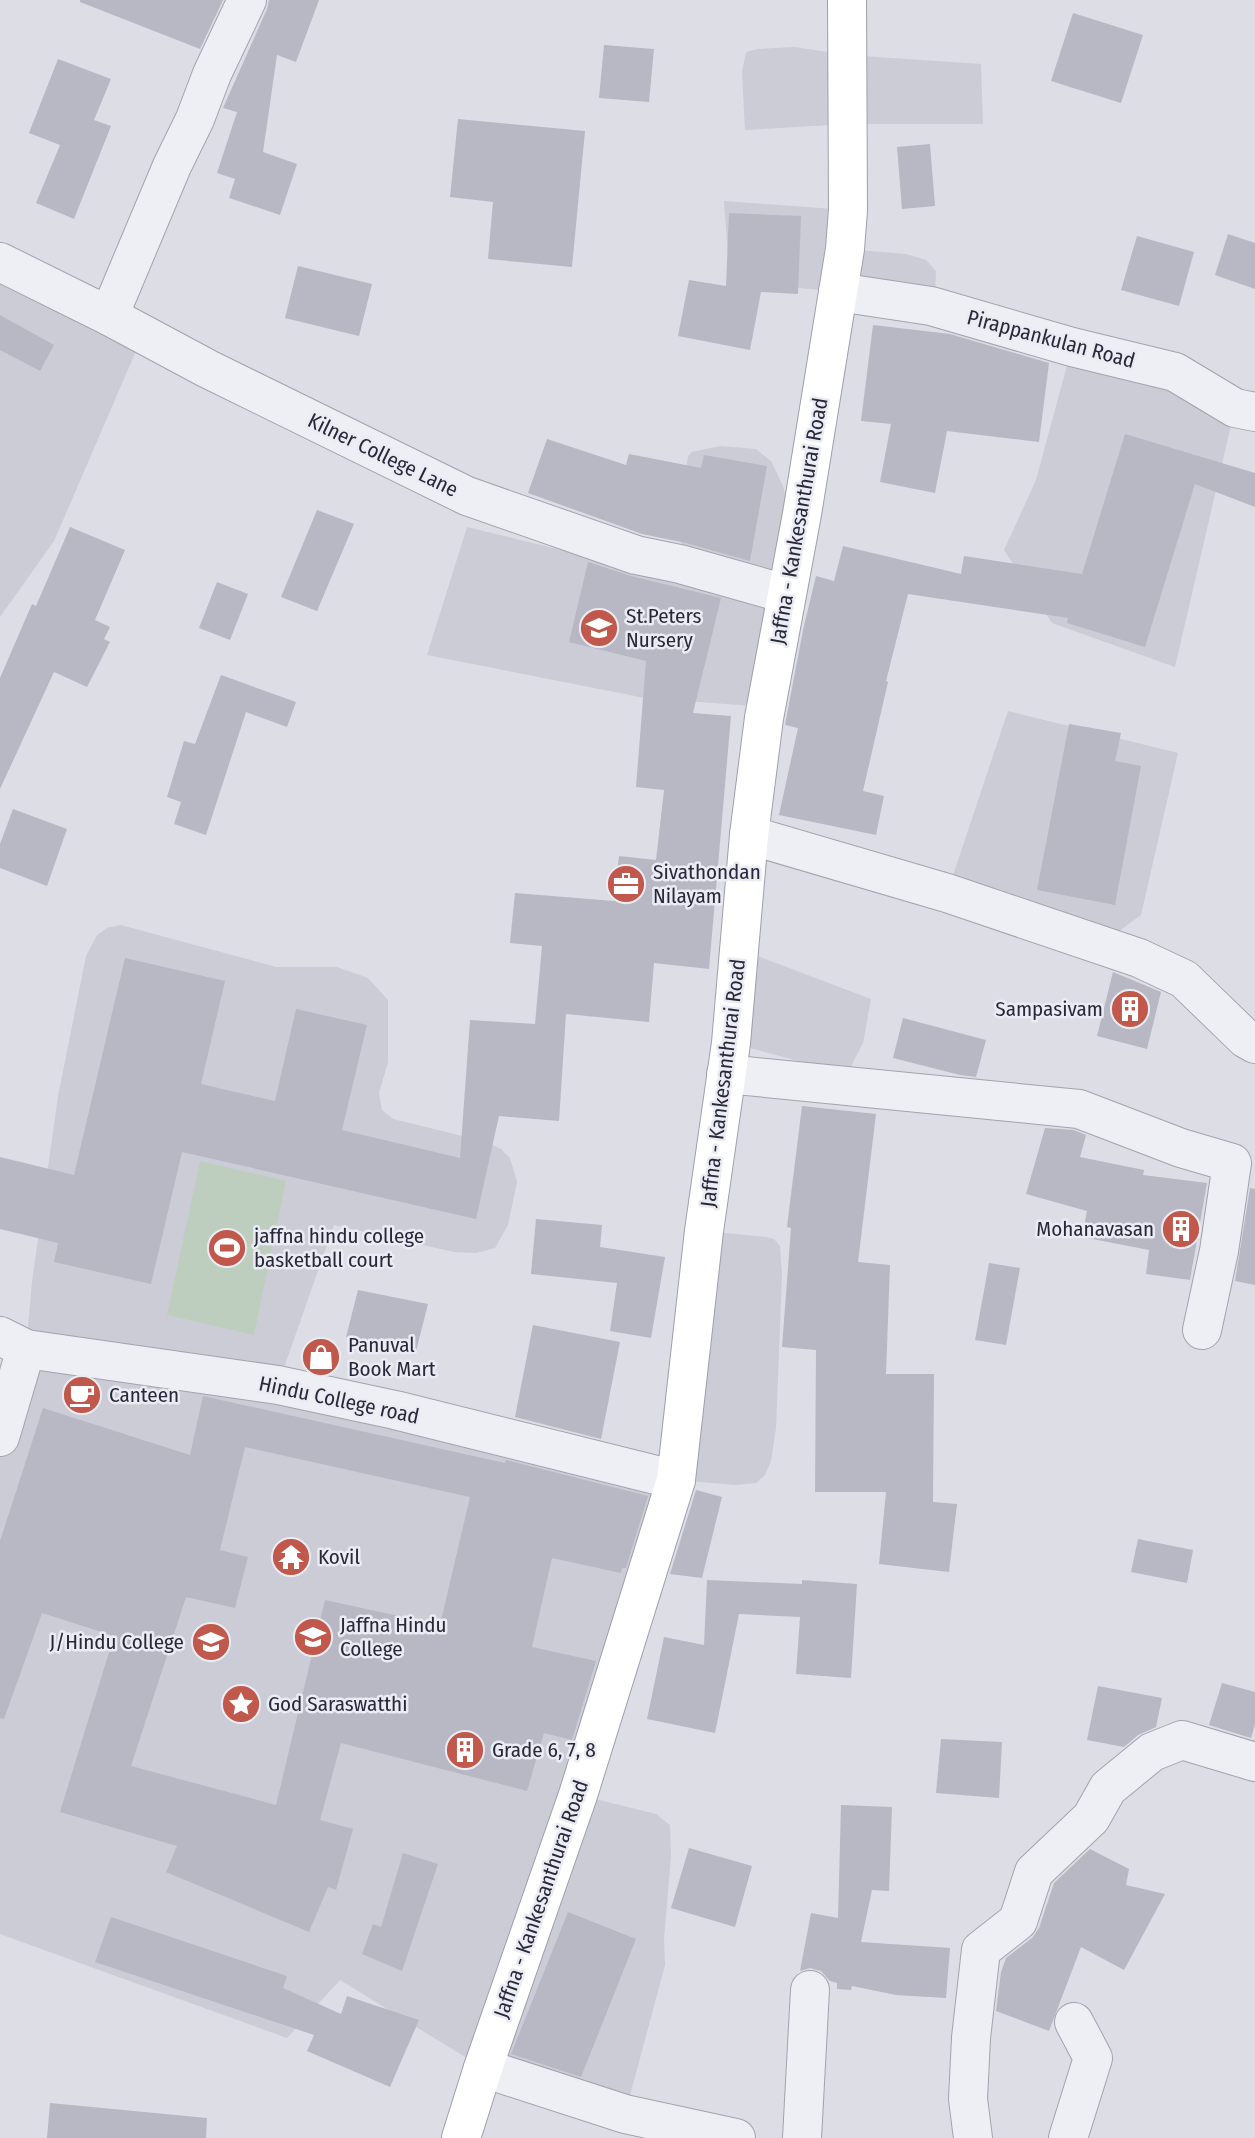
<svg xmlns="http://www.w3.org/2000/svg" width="1255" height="2138" viewBox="0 0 1255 2138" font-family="'Fira Sans Condensed',sans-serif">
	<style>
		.built { fill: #cbccd6 }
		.green { fill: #becebe }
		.building { fill: #b7b8c4; fill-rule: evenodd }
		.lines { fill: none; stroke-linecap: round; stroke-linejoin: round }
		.street-casing { stroke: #a2a3ae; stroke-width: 40 }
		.primary-casing { stroke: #9d9faf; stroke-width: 40 }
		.street { stroke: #eeeff4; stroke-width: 38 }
		.primary { stroke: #fff; stroke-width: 38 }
		.labels { text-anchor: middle; stroke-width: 5; stroke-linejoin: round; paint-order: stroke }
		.street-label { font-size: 21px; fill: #27293a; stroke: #ebecf3 }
		.poi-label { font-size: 21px; fill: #27293a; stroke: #ebecf3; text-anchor: start }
	</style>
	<rect width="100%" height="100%" fill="#dcdde5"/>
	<g class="built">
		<polygon points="795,47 847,55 981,64 983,124 848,124 745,130 742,72 746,52 757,49"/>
		<polygon points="724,201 848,210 846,249 906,254 926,260 936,271 935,295 838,292 782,286 729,270"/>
		<polygon points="0,282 136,351 54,541 0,617"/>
		<polygon points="1072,347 1235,408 1175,667 1052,623 1004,550 1036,480"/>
		<polygon points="720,446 756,449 771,461 783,486 788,505 786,594 680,564 685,476 688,456 692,452"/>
		<polygon points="467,527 766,600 754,706 645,698 427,655"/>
		<polygon points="1008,711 1178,753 1141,915 1100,945 947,893"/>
		<polygon points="121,925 276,967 337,967 368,978 388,1000 388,1062 379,1093 382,1110 393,1119 487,1142 501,1149 510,1158 517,1182 508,1225 495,1248 476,1253 454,1252 334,1225 278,1385 675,1479 704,1231 766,1237 774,1239 780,1246 782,1276 776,1428 771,1461 765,1475 756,1483 736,1485 675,1480 579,1795 656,1814 670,1825 671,1856 664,1939 665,1965 625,2114 483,2068 340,1980 287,2038 0,1934 0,1437 26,1349 32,1282 58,1096 86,956 97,935 107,928"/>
		<polygon points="739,949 871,999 863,1043 847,1074 731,1043"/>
	</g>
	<polygon class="green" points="200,1161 286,1181 254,1335 167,1315"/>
	<g class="building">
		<polygon points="80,0 223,0 200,49 80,2"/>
		<polygon points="269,0 319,0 296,62 277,55 263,152 297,164 280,215 229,198 235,179 217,173 237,112 223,108 267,9"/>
		<polygon points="1073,13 1143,35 1121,103 1051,81"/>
		<polygon points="604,45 654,49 649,102 599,98"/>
		<polygon points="58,59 111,79 94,120 111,126 74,219 36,203 60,145 29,133"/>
		<polygon points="458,119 585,131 572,267 488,259 493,202 450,197"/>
		<polygon points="930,144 935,206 902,209 897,147"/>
		<polygon points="729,213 801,216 798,294 761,292 750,350 678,336 689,280 726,286"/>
		<polygon points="1228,234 1255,243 1255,289 1215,275"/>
		<polygon points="1137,236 1194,252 1179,306 1121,290"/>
		<polygon points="298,266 372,284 359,336 285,318"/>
		<polygon points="0,315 54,345 40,371 0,350"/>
		<polygon points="873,325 950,334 1049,363 1039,442 947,431 935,493 880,482 891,424 861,421"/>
		<polygon points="1125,434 1255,473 1255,507 1195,484 1145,647 1067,623 1068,618 908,594 886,681 888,682 863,791 884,796 876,835 779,815 798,728 785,725 803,630 816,576 834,581 843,546 961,574 964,556 1082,574"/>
		<polygon points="547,439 626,465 629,454 701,468 704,455 767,466 750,561 686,543 642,534 528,493"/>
		<polygon points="317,510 354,524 317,611 281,597"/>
		<polygon points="70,527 125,550 95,620 110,627 104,639 110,642 87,687 54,672 0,789 0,678 32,604 36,606"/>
		<polygon points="588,562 631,576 721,598 693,713 731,716 709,969 654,963 649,1022 566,1014 559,1121 499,1116 476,1219 182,1152 151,1284 54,1262 58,1243 0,1229 0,1157 74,1175 125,958 225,981 201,1084 275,1101 296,1009 367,1025 342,1130 460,1158 470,1020 535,1024 542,946 510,943 515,893 614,901 619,856 656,860 664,790 636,787 646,661 569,642"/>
		<polygon points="217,582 248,594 230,640 199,628"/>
		<polygon points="221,675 296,702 287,727 246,712 206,835 174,824 181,802 167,797 184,741 195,744"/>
		<polygon points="1069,724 1121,733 1115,761 1141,766 1115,905 1037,890"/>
		<polygon points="13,809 67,829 47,886 0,868 0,844"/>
		<polygon points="1113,972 1161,992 1147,1049 1097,1036"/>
		<polygon points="903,1018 986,1040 976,1077 960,1075 893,1058"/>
		<polygon points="802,1106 876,1114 858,1262 890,1265 886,1374 934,1374 933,1502 957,1504 949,1572 879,1564 886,1492 815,1492 816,1350 782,1347 791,1228 787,1227"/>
		<polygon points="1045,1128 1074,1130 1086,1135 1080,1157 1144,1170 1143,1175 1207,1183 1190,1280 1146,1274 1149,1250 1082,1237 1087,1211 1026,1194"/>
		<polygon points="1250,1188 1255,1189 1255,1285 1235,1281"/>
		<polygon points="536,1219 602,1225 600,1247 665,1257 651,1338 610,1331 617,1283 531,1274"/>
		<polygon points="989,1263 1020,1268 1006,1345 975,1340"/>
		<polygon points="358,1290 428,1304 415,1355 346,1337"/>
		<polygon points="533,1325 620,1342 601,1439 515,1417"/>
		<path d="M203,1396L505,1463L506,1460L648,1496L626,1568H622L621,1573L552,1558L532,1647L596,1661L572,1740L544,1733L527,1791L341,1743L320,1820L353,1829L336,1890L328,1887L309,1932L166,1872L177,1846L60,1812L114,1636L42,1613L4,1719L0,1718V1541L43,1408L190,1455ZM245,1447L470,1497L440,1625L325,1600L276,1805L131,1766L186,1597L235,1608L248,1557L220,1550Z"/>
		<polygon points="696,1490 722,1497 702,1578 670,1574"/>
		<polygon points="1138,1539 1193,1550 1187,1583 1131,1572"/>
		<polygon points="707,1580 802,1584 802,1580 857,1584 851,1678 796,1674 800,1617 739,1614 715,1733 647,1719 664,1637 704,1645"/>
		<polygon points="1222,1683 1255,1692 1255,1724 1251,1738 1209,1725"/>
		<polygon points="1098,1686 1162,1698 1156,1727 1138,1735 1124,1747 1087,1740"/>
		<polygon points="941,1739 1002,1742 999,1798 936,1793"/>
		<polygon points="841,1805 892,1807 889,1891 872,1890 861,1942 950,1948 946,1998 896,1995 852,1986 851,1990 837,1989 837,1983 830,1981 821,1971 810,1968 800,1971 811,1913 838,1918"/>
		<polygon points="689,1848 752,1866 735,1927 671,1908"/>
		<polygon points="1090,1849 1129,1869 1126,1885 1165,1894 1124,1970 1081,1947 1049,2031 996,2011 1001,1972 1006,1958 1032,1938 1039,1928 1054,1883"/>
		<polygon points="403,1853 438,1864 402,1971 362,1954 373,1924 381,1927"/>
		<polygon points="568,1912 636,1939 581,2077 511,2054"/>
		<polygon points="111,1917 287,1976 283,1988 341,2014 347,1996 419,2020 390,2087 307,2051 314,2035 95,1962"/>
		<polygon points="50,2103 207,2118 206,2138 47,2138"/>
	</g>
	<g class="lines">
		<g class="street-casing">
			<g id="street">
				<polyline points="0,262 109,316 208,369 467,496 636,555 680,564 786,594"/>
				<polyline points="838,292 931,306 1072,347 1175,372 1235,408 1255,412"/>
				<polyline points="109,316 172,166 195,119 212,74 247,0"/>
				<polyline points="749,835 947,893 1139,958 1184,979 1246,1039 1255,1044"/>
				<polyline points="726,1074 1079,1109 1181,1148 1232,1163 1219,1251 1202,1330"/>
				<polyline points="0,1336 26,1349 278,1385 395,1410 676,1480"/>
				<polyline points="0,1437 26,1349"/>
				<polyline points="483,2068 625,2114 736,2138"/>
				<polyline points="802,2138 810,1990"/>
				<polyline points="973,2138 968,2099 971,2038 981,1950 1018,1921 1034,1872 1091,1818 1108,1788 1152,1752 1182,1740 1255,1762"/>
				<polyline points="1068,2138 1093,2058 1074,2022"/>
			</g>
		</g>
		<g class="primary-casing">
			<polyline id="primary" points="461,2138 483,2068 578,1795 676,1480 704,1231 731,1043 749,835 764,718 802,514 845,249 848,210 847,0"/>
		</g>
		<use href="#street" class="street"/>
		<use href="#primary" class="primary"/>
	</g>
	<defs>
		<g id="school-disc" transform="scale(2.0125)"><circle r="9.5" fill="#c0594b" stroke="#ebecf3"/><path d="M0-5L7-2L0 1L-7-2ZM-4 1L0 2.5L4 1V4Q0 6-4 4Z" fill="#fff"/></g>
		<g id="office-disc" transform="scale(2.0125)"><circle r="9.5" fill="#c0594b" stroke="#ebecf3"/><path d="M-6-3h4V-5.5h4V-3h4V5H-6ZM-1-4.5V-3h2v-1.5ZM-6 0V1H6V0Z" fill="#fff"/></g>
		<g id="building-disc" transform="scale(2.0125)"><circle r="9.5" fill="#c0594b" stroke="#ebecf3"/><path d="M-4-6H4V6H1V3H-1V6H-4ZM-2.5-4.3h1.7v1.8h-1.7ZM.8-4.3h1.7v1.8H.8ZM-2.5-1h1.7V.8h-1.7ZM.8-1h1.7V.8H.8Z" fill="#fff"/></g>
		<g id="stadium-disc" transform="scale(2.0125)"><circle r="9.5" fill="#c0594b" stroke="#ebecf3"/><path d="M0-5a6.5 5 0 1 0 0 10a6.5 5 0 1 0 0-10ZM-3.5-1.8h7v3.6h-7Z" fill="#fff"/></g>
		<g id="shop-disc" transform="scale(2.0125)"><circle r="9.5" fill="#c0594b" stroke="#ebecf3"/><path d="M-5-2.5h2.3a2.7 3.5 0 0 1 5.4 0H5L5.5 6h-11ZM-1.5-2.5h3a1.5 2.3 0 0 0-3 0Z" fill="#fff"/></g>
		<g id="cafe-disc" transform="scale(2.0125)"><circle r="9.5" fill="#c0594b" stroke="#ebecf3"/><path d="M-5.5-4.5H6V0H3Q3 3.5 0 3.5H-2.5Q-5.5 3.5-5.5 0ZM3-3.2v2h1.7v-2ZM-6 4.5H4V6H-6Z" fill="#fff"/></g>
		<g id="temple-disc" transform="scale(2.0125)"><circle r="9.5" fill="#c0594b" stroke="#ebecf3"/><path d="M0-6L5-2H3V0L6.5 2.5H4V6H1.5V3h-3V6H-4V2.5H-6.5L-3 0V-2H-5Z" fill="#fff"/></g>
		<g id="sight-disc" transform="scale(2.0125)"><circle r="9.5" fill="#c0594b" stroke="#ebecf3"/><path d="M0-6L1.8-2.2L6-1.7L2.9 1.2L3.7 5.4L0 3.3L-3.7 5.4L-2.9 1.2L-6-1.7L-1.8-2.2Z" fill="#fff"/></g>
	</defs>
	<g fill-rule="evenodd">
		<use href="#school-disc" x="599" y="628"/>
		<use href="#office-disc" x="626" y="884"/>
		<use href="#building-disc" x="1130" y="1009"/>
		<use href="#building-disc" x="1181" y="1229"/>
		<use href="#stadium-disc" x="227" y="1248"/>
		<use href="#shop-disc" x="321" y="1357"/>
		<use href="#cafe-disc" x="82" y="1395"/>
		<use href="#temple-disc" x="291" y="1557"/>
		<use href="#school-disc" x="313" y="1637"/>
		<use href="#school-disc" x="211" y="1642"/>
		<use href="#sight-disc" x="241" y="1704"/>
		<use href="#building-disc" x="465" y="1750"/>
	</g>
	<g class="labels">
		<g class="street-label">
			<text transform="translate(1051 339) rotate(15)" y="7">Pirappankulan Road</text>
			<text transform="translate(383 455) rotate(26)" y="7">Kilner College Lane</text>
			<text transform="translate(799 521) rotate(-80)" y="7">Jaffna - Kankesanthurai Road</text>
			<text transform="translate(723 1083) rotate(-83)" y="7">Jaffna - Kankesanthurai Road</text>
			<text transform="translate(339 1400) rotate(12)" y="7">Hindu College road</text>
			<text transform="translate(541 1899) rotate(-71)" y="7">Jaffna - Kankesanthurai Road</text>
		</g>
		<g class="poi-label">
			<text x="626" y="623">St.Peters<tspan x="626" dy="24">Nursery</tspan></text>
			<text x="653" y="879">Sivathondan<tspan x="653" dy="24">Nilayam</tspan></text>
			<text x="1103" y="1016" text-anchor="end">Sampasivam</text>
			<text x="1154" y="1236" text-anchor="end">Mohanavasan</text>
			<text x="254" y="1243">jaffna hindu college<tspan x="254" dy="24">basketball court</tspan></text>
			<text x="348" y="1352">Panuval<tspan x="348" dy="24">Book Mart</tspan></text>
			<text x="109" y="1402">Canteen</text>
			<text x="318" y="1564">Kovil</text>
			<text x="340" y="1632">Jaffna Hindu<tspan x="340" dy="24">College</tspan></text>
			<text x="184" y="1649" text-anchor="end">J/Hindu College</text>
			<text x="268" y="1711">God Saraswatthi</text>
			<text x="492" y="1757">Grade 6, 7, 8</text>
		</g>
	</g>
</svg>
